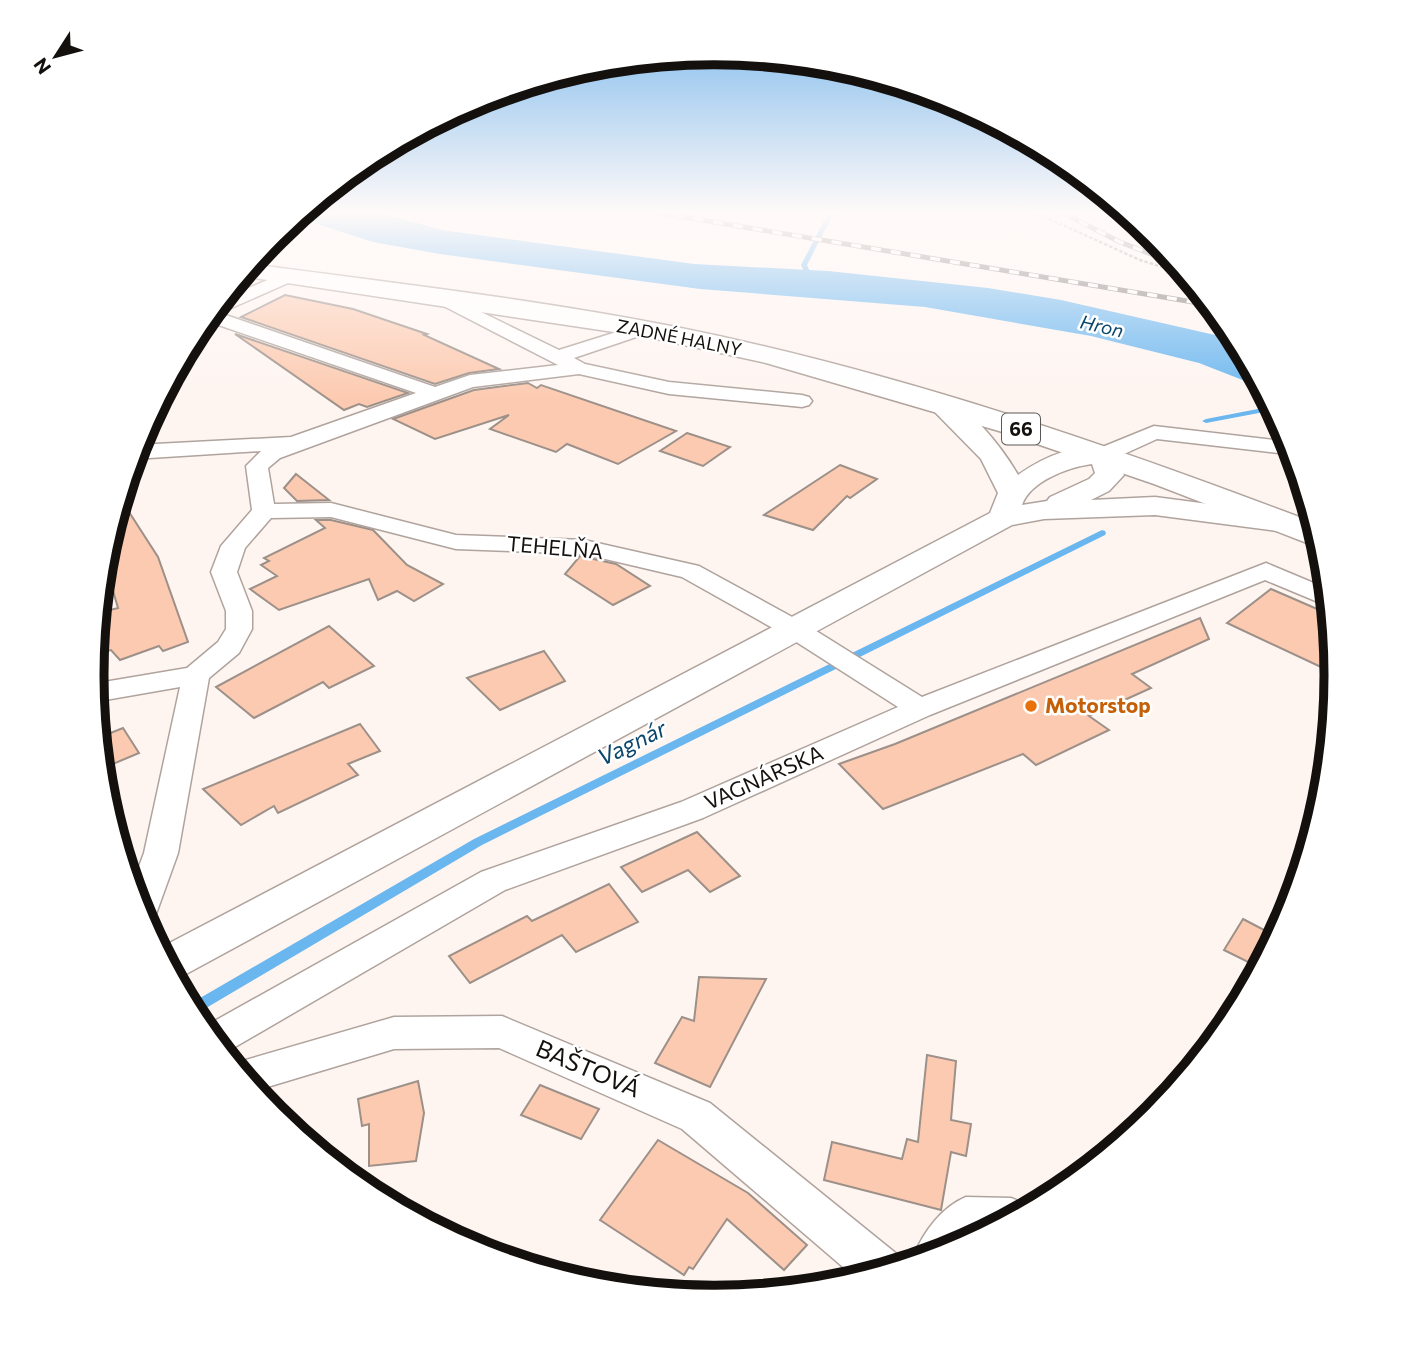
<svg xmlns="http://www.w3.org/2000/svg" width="1428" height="1350" viewBox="0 0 1428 1350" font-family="Commissioner,sans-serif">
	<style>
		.water { fill: #6ab6ef }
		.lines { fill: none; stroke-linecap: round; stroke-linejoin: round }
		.stream { fill: #6ab6ef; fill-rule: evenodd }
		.building { fill: #fccab0; stroke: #9c9089; stroke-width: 2 }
		.minor-casing { stroke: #b0a39d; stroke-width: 3 }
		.tertiary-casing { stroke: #b0a39d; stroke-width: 3 }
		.primary-casing { stroke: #b0a39d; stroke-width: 3 }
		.path { stroke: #a09996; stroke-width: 2.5; stroke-dasharray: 3.5 2; stroke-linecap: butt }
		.minor { fill: #fff; fill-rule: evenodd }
		.tertiary { fill: #fff; fill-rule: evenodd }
		.primary { fill: #fff; fill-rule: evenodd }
		.rail-casing { stroke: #817b78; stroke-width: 5 }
		.rail { stroke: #fff; stroke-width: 3.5; stroke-dasharray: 10; stroke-linecap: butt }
		.food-dot { fill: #e8710a; stroke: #fff; stroke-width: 2.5 }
		.labels { text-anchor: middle; stroke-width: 5; stroke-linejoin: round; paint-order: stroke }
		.far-street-label { font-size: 18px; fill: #14100d; stroke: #fff }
		.far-water-label { font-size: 19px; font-style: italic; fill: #0a466b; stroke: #fff }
		.shield { fill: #fff; stroke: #5a5856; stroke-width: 2 }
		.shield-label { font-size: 19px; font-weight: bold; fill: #14100d }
		.street-label { font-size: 21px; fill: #14100d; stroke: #fff }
		.food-label { font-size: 21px; font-weight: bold; fill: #c56008; stroke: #fff; text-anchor: start }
		.water-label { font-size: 23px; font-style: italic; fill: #0a466b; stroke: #fff }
		.near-street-label { font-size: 24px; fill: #14100d; stroke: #fff }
		.rim { fill: none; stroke: #14100d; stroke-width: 9 }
	</style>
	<rect width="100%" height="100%" fill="#fef5f1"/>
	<polygon class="water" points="302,212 377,212 442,230 694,264 828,271 988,288 1061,300 1237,340 1263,388 1199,363 1091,336 925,307 700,289 440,254 373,242 311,222 300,214"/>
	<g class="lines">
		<g class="stream">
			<polygon points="832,212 839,212 831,218 807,265 814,281 809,282 801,265 826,217"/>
			<polygon points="1273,406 1275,410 1206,423 1202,421 1206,419"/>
			<polygon points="1102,530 1105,531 1106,533 1105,535 482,845 196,1014 193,1015 188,1005 474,839"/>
		</g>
	</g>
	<g class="building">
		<polygon points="285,295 353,309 427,334 424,335 499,369 469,373 435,384 241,317"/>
		<polygon points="235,334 408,393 367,407 359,404 344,410"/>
		<polygon points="528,383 537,388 541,385 676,431 618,464 567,444 556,452 490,429 509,415 435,439 393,419 474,390"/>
		<polygon points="687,433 730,447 703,466 660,451"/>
		<polygon points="840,465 877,479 850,498 847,496 813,530 764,515"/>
		<polygon points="296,474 329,500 297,501 284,488"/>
		<polygon points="120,498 158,557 188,642 163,651 159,646 120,660 111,650 107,651 97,624 98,613 118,608 103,556"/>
		<polygon points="316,520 331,520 373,530 407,565 443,584 414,601 397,591 378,600 369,579 279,610 250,589 277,576 261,565 269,561 264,558 325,528"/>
		<polygon points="580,556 616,564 650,586 613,605 565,574"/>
		<polygon points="1271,589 1331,615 1336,674 1227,623"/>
		<polygon points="1200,618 1209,639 1132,674 1151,688 1089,716 1109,730 1036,765 1023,754 883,809 839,764 895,744"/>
		<polygon points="329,626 374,666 329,688 323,682 254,718 216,687"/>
		<polygon points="544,651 565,681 500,710 467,678"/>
		<polygon points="360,724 380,751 348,764 358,775 278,813 274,806 241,825 203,789"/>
		<polygon points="123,728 139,753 101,769 98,738"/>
		<polygon points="697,832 740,876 710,892 688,870 642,892 621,867"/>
		<polygon points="609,884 638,922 576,952 562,935 470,983 449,956 527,916 532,921"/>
		<polygon points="1243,919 1266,931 1248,962 1224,950"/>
		<polygon points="699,977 766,979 710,1087 655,1063 682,1017 694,1021"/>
		<polygon points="927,1055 956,1061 951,1120 971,1124 966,1156 951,1152 941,1210 824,1180 832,1142 902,1159 907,1139 918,1142"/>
		<polygon points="418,1081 424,1113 416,1161 369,1166 369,1124 362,1126 358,1099"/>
		<polygon points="540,1085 599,1109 581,1139 521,1115"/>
		<polygon points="658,1140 748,1193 807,1245 784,1270 727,1219 693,1269 689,1267 684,1275 600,1220"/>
	</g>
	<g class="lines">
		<g class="minor-casing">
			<g id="minor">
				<polygon points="289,271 295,272 297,276 295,280 220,313 435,387 470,375 558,365 432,300 429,296 438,291 559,350 642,324 651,329 648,333 574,358 585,364 669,382 802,395 809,397 812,401 809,405 802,407 669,394 579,374 473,387 280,458 268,468 274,504 331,503 456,535 584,540 699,566 805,624 922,697 1266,563 1328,589 1330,607 1265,580 930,715 703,818 505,890 223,1054 202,1028 481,872 681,802 898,707 787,636 682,577 584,554 456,549 331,517 271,518 245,548 237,572 252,611 252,629 239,653 209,678 178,853 156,914 151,923 145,925 131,888 144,853 180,687 94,702 92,684 187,668 218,642 226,629 226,611 211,572 221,546 252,510 246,466 261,451 134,459 136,445 291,437 416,393 204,320 220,300"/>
				<polygon points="1154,426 1291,442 1295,455 1157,439 1111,460 1095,460 1092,455 1095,450"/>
				<polygon points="502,1016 710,1103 898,1255 902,1265 857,1279 682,1129 499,1048 394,1049 254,1091 232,1064 394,1017"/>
				<path d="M966,1197L1011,1198L1026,1204L1028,1209L952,1250L916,1261L914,1255C924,1231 942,1207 966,1197Z"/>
			</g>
		</g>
		<g class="tertiary-casing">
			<path id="tertiary" d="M939,395C967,402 1004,450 1018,475C1045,456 1080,441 1113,449L1124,475L1109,491L1091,500L1155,497L1285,514L1295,517L1300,523L1295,529L1285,532L1155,515L1044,519L1012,525L175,980L158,949L990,513L998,493L981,459L926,403L930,398ZM1092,464L1095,473L1089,479L1050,497L1047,501L1022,505C1030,481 1069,467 1092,464Z"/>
		</g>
		<g class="primary-casing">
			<path id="primary" d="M250,264C392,283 536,299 676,327C895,371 1108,444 1315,523L1322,545L1307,543L1154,484L999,431L766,363L647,337L240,276Z"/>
		</g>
		<polyline class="path" points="1034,212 1140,260 1188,275"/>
		<use href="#minor" class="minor"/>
		<use href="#tertiary" class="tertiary"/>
		<use href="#primary" class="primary"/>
		<g class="rail-casing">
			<g id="rail">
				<polyline points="654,212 1211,305"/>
				<polyline points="1061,212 1120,242 1179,265"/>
			</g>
		</g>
		<use href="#rail" class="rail"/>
	</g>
	<linearGradient id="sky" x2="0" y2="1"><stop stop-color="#75b5eb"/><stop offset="0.53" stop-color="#fffaf9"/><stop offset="1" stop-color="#fffaf9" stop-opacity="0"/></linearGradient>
	<rect width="1428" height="401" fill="url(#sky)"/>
	<circle class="food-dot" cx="1031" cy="706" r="7"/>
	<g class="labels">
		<g class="far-street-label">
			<text transform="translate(679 338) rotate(11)" y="6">ZADNÉ HALNY</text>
		</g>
		<g class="far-water-label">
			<text transform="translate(1102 326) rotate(13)" y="7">Hron</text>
		</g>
		<rect class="shield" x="1002" y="413.5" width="38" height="31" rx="5"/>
		<g class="shield-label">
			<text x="1021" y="436">66</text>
		</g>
		<g class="street-label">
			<text transform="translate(555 548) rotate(5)" y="7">TEHELŇA</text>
			<text transform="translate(764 778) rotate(-24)" y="7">VAGNÁRSKA</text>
		</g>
		<g class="food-label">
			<text x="1045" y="713">Motorstop</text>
		</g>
		<g class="water-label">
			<text transform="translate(632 743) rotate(-26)" y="8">Vagnár</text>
		</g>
		<g class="near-street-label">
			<text transform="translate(588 1069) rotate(23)" y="8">BAŠTOVÁ</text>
		</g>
	</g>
	<path d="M0 0H1428V1350H0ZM104 675a610 610 0 1 1 1220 0a610 610 0 1 1-1220 0Z" fill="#fff" fill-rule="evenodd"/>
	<path class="rim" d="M104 675a610 610 0 1 1 1220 0a610 610 0 1 1-1220 0Z"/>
	<g transform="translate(56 56) rotate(234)" stroke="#ffffff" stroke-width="5" paint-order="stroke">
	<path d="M0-5L12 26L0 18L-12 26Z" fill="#14100d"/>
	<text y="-10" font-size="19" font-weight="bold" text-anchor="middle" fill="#14100d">N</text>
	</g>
</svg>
